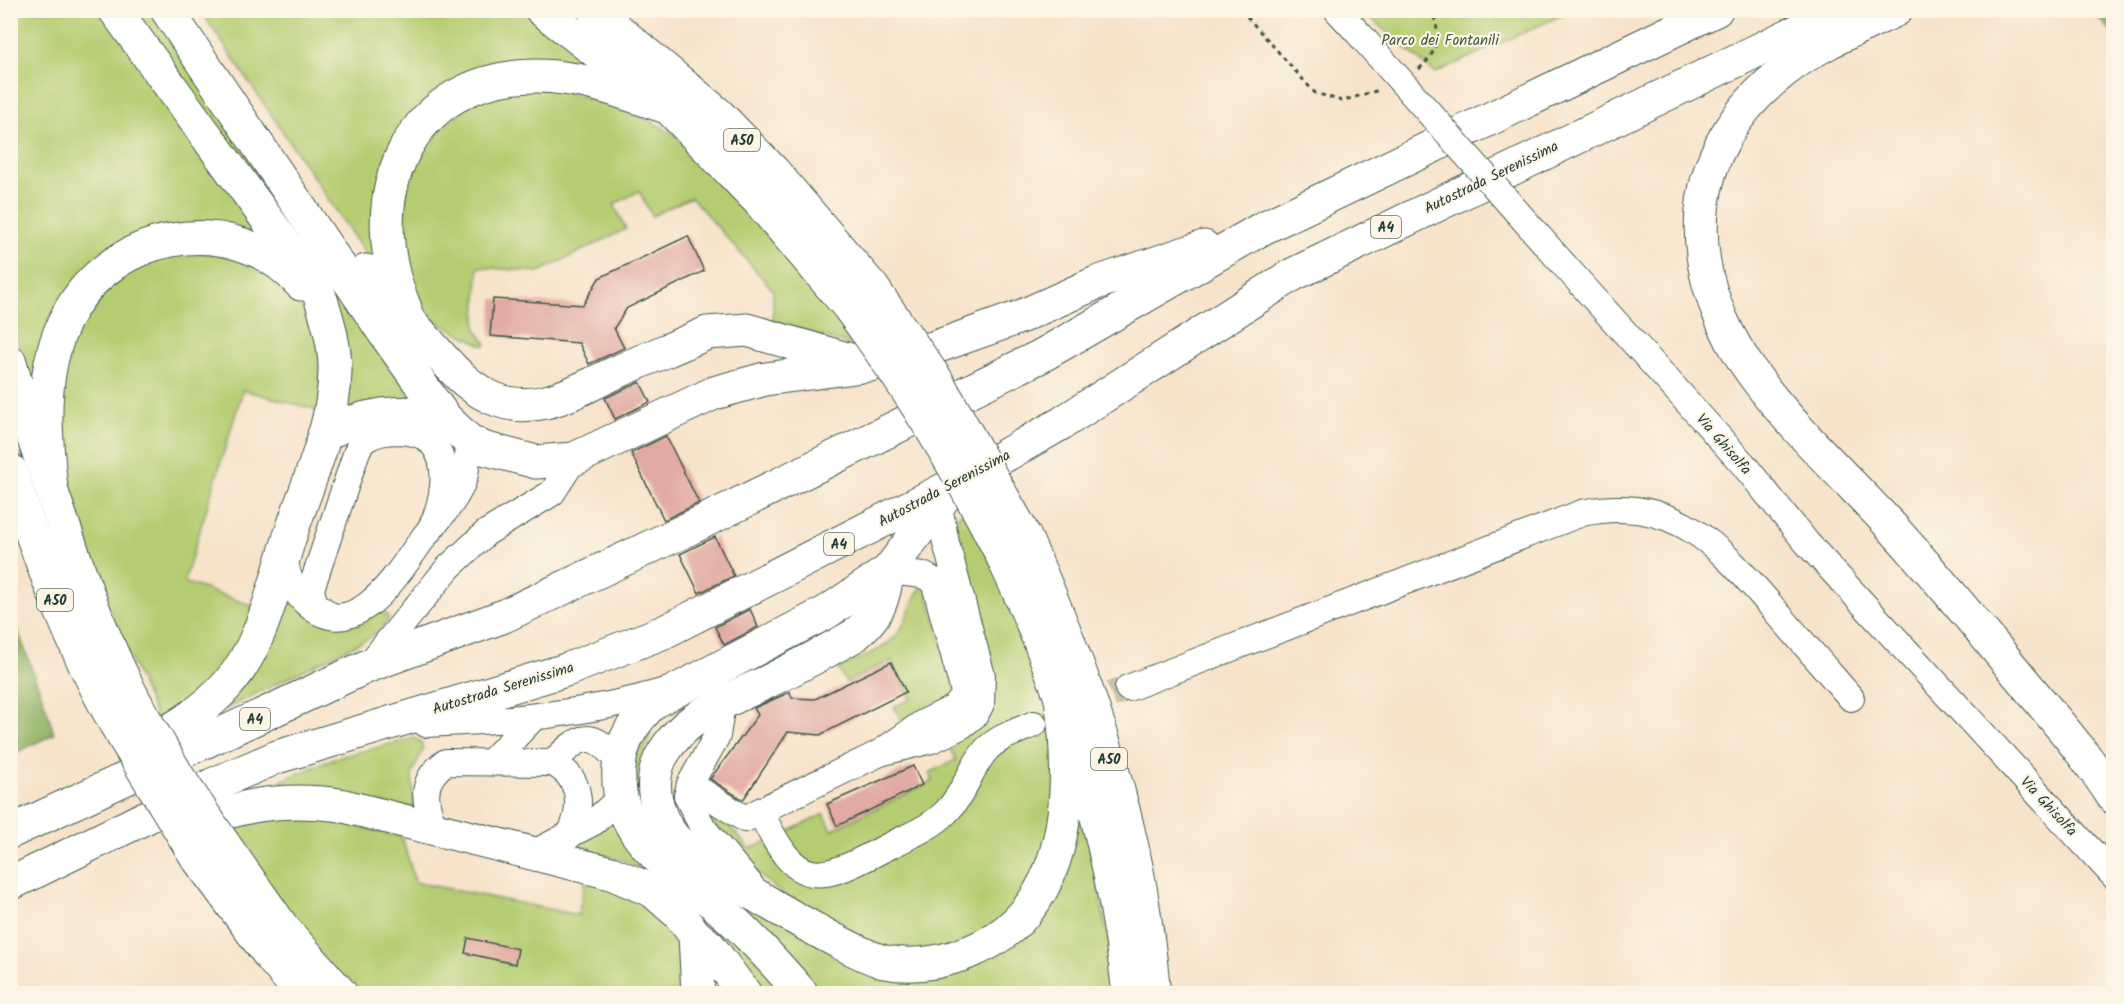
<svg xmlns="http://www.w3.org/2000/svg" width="2124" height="1004" viewBox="0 0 2124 1004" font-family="Kalam,sans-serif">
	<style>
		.green { fill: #b5cd72; stroke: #6a8553; stroke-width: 1.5 }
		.forest { fill: #90b064; stroke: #58764c; stroke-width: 1.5 }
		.building { fill: #e1aaa2 }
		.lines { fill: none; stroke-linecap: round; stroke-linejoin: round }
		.minor-tunnel { stroke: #ccc2ac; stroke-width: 26; stroke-dasharray: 26 13; stroke-linecap: butt }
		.minor-casing { stroke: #3f564a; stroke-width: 28 }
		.highway-casing { stroke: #3f564a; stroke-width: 35 }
		.path { stroke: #3f564a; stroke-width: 3; stroke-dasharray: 4.5 4.5; stroke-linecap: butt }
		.minor { stroke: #fff; stroke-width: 26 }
		.highway { stroke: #fff; stroke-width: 33 }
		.minor-bridge-casing { stroke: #3f564a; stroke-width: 28; stroke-linecap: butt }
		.highway-bridge-casing { stroke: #3f564a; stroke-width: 35; stroke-linecap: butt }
		.minor-bridge { stroke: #fff; stroke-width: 26 }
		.highway-bridge { stroke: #fff; stroke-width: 33 }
		.labels { text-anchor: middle; stroke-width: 4.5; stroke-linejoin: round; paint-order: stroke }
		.shield { fill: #fcf5e5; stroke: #617469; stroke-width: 1.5 }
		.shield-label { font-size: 14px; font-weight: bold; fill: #1f3d34 }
		.park-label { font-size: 15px; fill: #3d5a40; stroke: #fcf5e5 }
		.street-label { font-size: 15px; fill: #1f3d34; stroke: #fcf5e5 }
	</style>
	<rect width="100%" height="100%" fill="#fcf5e5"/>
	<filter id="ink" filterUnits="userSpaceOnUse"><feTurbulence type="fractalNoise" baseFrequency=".0167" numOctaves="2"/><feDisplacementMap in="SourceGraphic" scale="12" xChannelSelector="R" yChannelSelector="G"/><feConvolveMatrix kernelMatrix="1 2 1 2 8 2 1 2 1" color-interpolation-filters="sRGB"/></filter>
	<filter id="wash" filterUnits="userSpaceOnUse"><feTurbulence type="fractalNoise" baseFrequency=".008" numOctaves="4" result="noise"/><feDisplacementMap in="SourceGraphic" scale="24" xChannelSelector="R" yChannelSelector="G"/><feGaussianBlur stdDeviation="1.35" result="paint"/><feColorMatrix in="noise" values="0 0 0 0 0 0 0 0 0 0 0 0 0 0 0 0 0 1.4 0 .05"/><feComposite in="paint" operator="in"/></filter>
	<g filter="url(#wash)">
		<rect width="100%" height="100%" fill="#f7e3ca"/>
		<g class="green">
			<polygon points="10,11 104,11 279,249 121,250 38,404 26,380 11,307"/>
			<polygon points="126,11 157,11 422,400 343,409 345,354"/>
			<polygon points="201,11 529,11 619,78 591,75 420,113 379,274"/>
			<polygon points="1362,11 1362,10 1571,11 1435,73"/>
			<path d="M543,84C595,100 642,111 687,143L862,343L846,344L773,321V290L691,197L652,216L639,191L614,204L626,229L539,272L478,267L476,329L486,343L484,346L431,319L415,299L399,253L411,155L478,96Z"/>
			<polygon points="174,249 248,258 299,297 319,330 321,411 243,390 184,582 256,607 232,666 160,727 70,518 56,419 68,344 109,282"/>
			<path d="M965,510L969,512C1008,586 1056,670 1058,757C1059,829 1041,908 971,941C943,954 912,957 882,950C815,933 746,868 706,814L708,809L722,813L720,816L750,849L768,841C792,872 805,887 845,874L939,825L966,795L993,751L1007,741L1038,729L1034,719C1010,728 986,739 972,763C962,778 955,796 942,809C918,832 873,849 843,866C809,877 796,864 779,836L824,814L832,830L933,781L929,773L956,760L946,740C961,732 977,726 986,710C999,685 960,572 951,540C951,527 953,518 965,510Z"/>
			<path d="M922,588H926L957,694L903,725L894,707L911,699L891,660L846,682L838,668C857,659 881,652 896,636C908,623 912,594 922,588Z"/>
			<polygon points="282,593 301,609 381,610 388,616 388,621 369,638 225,709"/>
			<polygon points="648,731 651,734 637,772 640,812 837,951 990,955 1082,803 1119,993 811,993 630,803 629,767"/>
			<polygon points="414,738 421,742 423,749 412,774 414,808 279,788 281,781 332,759"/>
			<polygon points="289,815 336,821 402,837 415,882 578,915 585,882 590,879 657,911 680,941 689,993 350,993 224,829"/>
			<polygon points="617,820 790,993 756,993 652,874 623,860 575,848 572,843"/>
		</g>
		<g class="forest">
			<polygon points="2092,11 2113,11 2113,33"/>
			<polygon points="10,609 47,710 54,734 11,755"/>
		</g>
		<g id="blocks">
			<g class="building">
				<polygon points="688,236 704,271 627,308 614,328 624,348 589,364 579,343 490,336 493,299 583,305 599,278"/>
				<polygon points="640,382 650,402 615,419 605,398"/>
				<polygon points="666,436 699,503 664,520 631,453"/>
				<polygon points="715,537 734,576 699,593 680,554"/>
				<polygon points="750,609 758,627 724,645 715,627"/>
				<polygon points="891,662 906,692 820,735 788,732 743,800 710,779 758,715 754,708 790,692 792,698 815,699"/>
				<polygon points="913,766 922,785 837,826 827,804"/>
				<polygon points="468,938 518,949 515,964 465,953"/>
			</g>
		</g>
	</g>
	<g filter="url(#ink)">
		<use href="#blocks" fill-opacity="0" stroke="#3f564a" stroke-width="1.5"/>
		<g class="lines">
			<polyline class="minor-tunnel" points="1075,709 1128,688"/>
			<g class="minor-casing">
				<g id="minor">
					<polyline points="1337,10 1361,36"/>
					<polyline points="1565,266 1743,464 1807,543 2114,876"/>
					<path d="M285,553C285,572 290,588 305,602C355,649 399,571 424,537C437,520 456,501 463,481C468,468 467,453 468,440"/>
					<polyline points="888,571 923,575 934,581 964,692 962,699 954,708 923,723 880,753 932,740 961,726 975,715 981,704 982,676 946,543 939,506"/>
					<path d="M328,614L314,603L311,589L356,454C358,448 360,443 366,439C382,428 419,428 432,443C452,465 442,505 431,528"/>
					<polyline points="368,666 448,568 486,533 552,493 574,459"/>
					<path d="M1128,688L1582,513C1673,494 1718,544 1773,608C1799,638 1825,668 1851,698"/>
					<polyline points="722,703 717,736 690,784 687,796 703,828 750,884"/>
					<path d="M426,724C508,721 587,714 666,691"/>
					<path d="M880,753L760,811C798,890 815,885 887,847C906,837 931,828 946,812C964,795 970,768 986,750C998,737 1018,731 1034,724"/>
					<polyline points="491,762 534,717"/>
					<path d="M552,763C583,777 583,810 569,836"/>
					<polyline points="690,784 745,819 760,811"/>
					<path d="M435,829C424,803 419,780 446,762L552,763C581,734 592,728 620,764"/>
					<polyline points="532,854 594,822 620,798"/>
				</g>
			</g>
			<g class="highway-casing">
				<g id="highway">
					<path d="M115,10L317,288C326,313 336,345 335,372C334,426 309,479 292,530C275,580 264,643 228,684C202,714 166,733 132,752"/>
					<polyline points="167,10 385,334 445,418 468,440 483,448 536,462 574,459 714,393 765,379 870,365 933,348 1020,317 1096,283 1204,247"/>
					<polyline points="542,10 669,108 758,200 848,306"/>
					<polyline points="594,10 718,114 774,172 872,287"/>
					<path d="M1896,10C1858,28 1816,45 1783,72C1685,148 1679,260 1744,361C1783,420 1839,470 1888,523C1933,572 1976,624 2019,676C2052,716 2086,754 2114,798"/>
					<path d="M366,271C383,295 404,314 423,336C443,358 462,384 490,397C536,419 578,389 619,371C648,358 678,346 707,333L747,330L854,361"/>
					<path d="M405,308C357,198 407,76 537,76C583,76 627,94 669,108"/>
					<path d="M10,362C21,406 37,446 51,489C77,565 101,640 140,711"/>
					<path d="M324,435C361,414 404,408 445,418"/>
					<path d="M10,470C39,558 70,643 115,723"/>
					<path d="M51,487C45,432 40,377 63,325C104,231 233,206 301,284"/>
					<path d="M1024,535C1073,645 1115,757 1138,876C1145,915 1150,954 1154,994"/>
					<path d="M1000,551C1067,691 1112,839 1129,994"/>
					<path d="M888,571C882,603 880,613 855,635C826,652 797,667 767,682C727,701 683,716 661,757C648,783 656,816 673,837C693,862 854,956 885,962C911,967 939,963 964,954C1072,916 1074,792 1061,698"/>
					<path d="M181,826C240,807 277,796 340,805L611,873L653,891L679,914L695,935L709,946L745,994"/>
					<polyline points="10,832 368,666 504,616 688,529 1041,356 1263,228 1716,10"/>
					<polyline points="223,843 283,928 341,994"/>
					<polyline points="196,856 270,956 302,994"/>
					<polyline points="10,884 212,785 277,757 566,670 664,632 953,485 1062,423 1292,275 1841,10"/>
					<polyline points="695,935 698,994"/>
					<path d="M802,994C778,966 754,939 727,915C680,872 614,842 619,768C621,741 634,721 654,702L827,612L888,571L949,491"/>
				</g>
			</g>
			<g class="path">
				<polyline points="1241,10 1315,93 1342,101 1379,90"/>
				<path d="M1419,69C1438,53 1442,32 1431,10"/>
			</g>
			<use href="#minor" class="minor"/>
			<use href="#highway" class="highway"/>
			<g class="minor-bridge-casing">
				<polyline id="minor-bridge" points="1361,36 1565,266"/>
			</g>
			<g class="highway-bridge-casing">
				<g id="highway-bridge">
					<polyline points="872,287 937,381 1024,535"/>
					<path d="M848,306C906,383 956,465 1000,551"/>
					<polyline points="140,711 179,778 223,843"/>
					<polyline points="115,723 196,856"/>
				</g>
			</g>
			<use href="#minor-bridge" class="minor-bridge"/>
			<use href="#highway-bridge" class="highway-bridge"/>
		</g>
	</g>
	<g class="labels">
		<g class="shield">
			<rect x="724" y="129" width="36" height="22" rx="4.5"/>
			<rect x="1371" y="216" width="30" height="22" rx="4.5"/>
			<rect x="824" y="533" width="30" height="22" rx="4.5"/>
			<rect x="37" y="589" width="36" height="22" rx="4.5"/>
			<rect x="240" y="708" width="30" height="22" rx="4.5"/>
			<rect x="1091" y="748" width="36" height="22" rx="4.5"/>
		</g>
		<g class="shield-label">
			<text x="742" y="145">A50</text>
			<text x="1386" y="232">A4</text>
			<text x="839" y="549">A4</text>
			<text x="55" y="605">A50</text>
			<text x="255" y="724">A4</text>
			<text x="1109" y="764">A50</text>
		</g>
		<g class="park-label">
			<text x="1440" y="45">Parco dei Fontanili</text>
		</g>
		<g class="street-label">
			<text transform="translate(1491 177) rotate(-26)" y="5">Autostrada Serenissima</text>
			<text transform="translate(1724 444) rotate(49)" y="5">Via Ghisolfa</text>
			<text transform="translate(944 488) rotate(-28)" y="5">Autostrada Serenissima</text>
			<text transform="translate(503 688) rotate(-17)" y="5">Autostrada Serenissima</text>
			<text transform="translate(2049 806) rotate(47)" y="5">Via Ghisolfa</text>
		</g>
	</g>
	<rect width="2124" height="1004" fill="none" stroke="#fcf5e5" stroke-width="36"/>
</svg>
